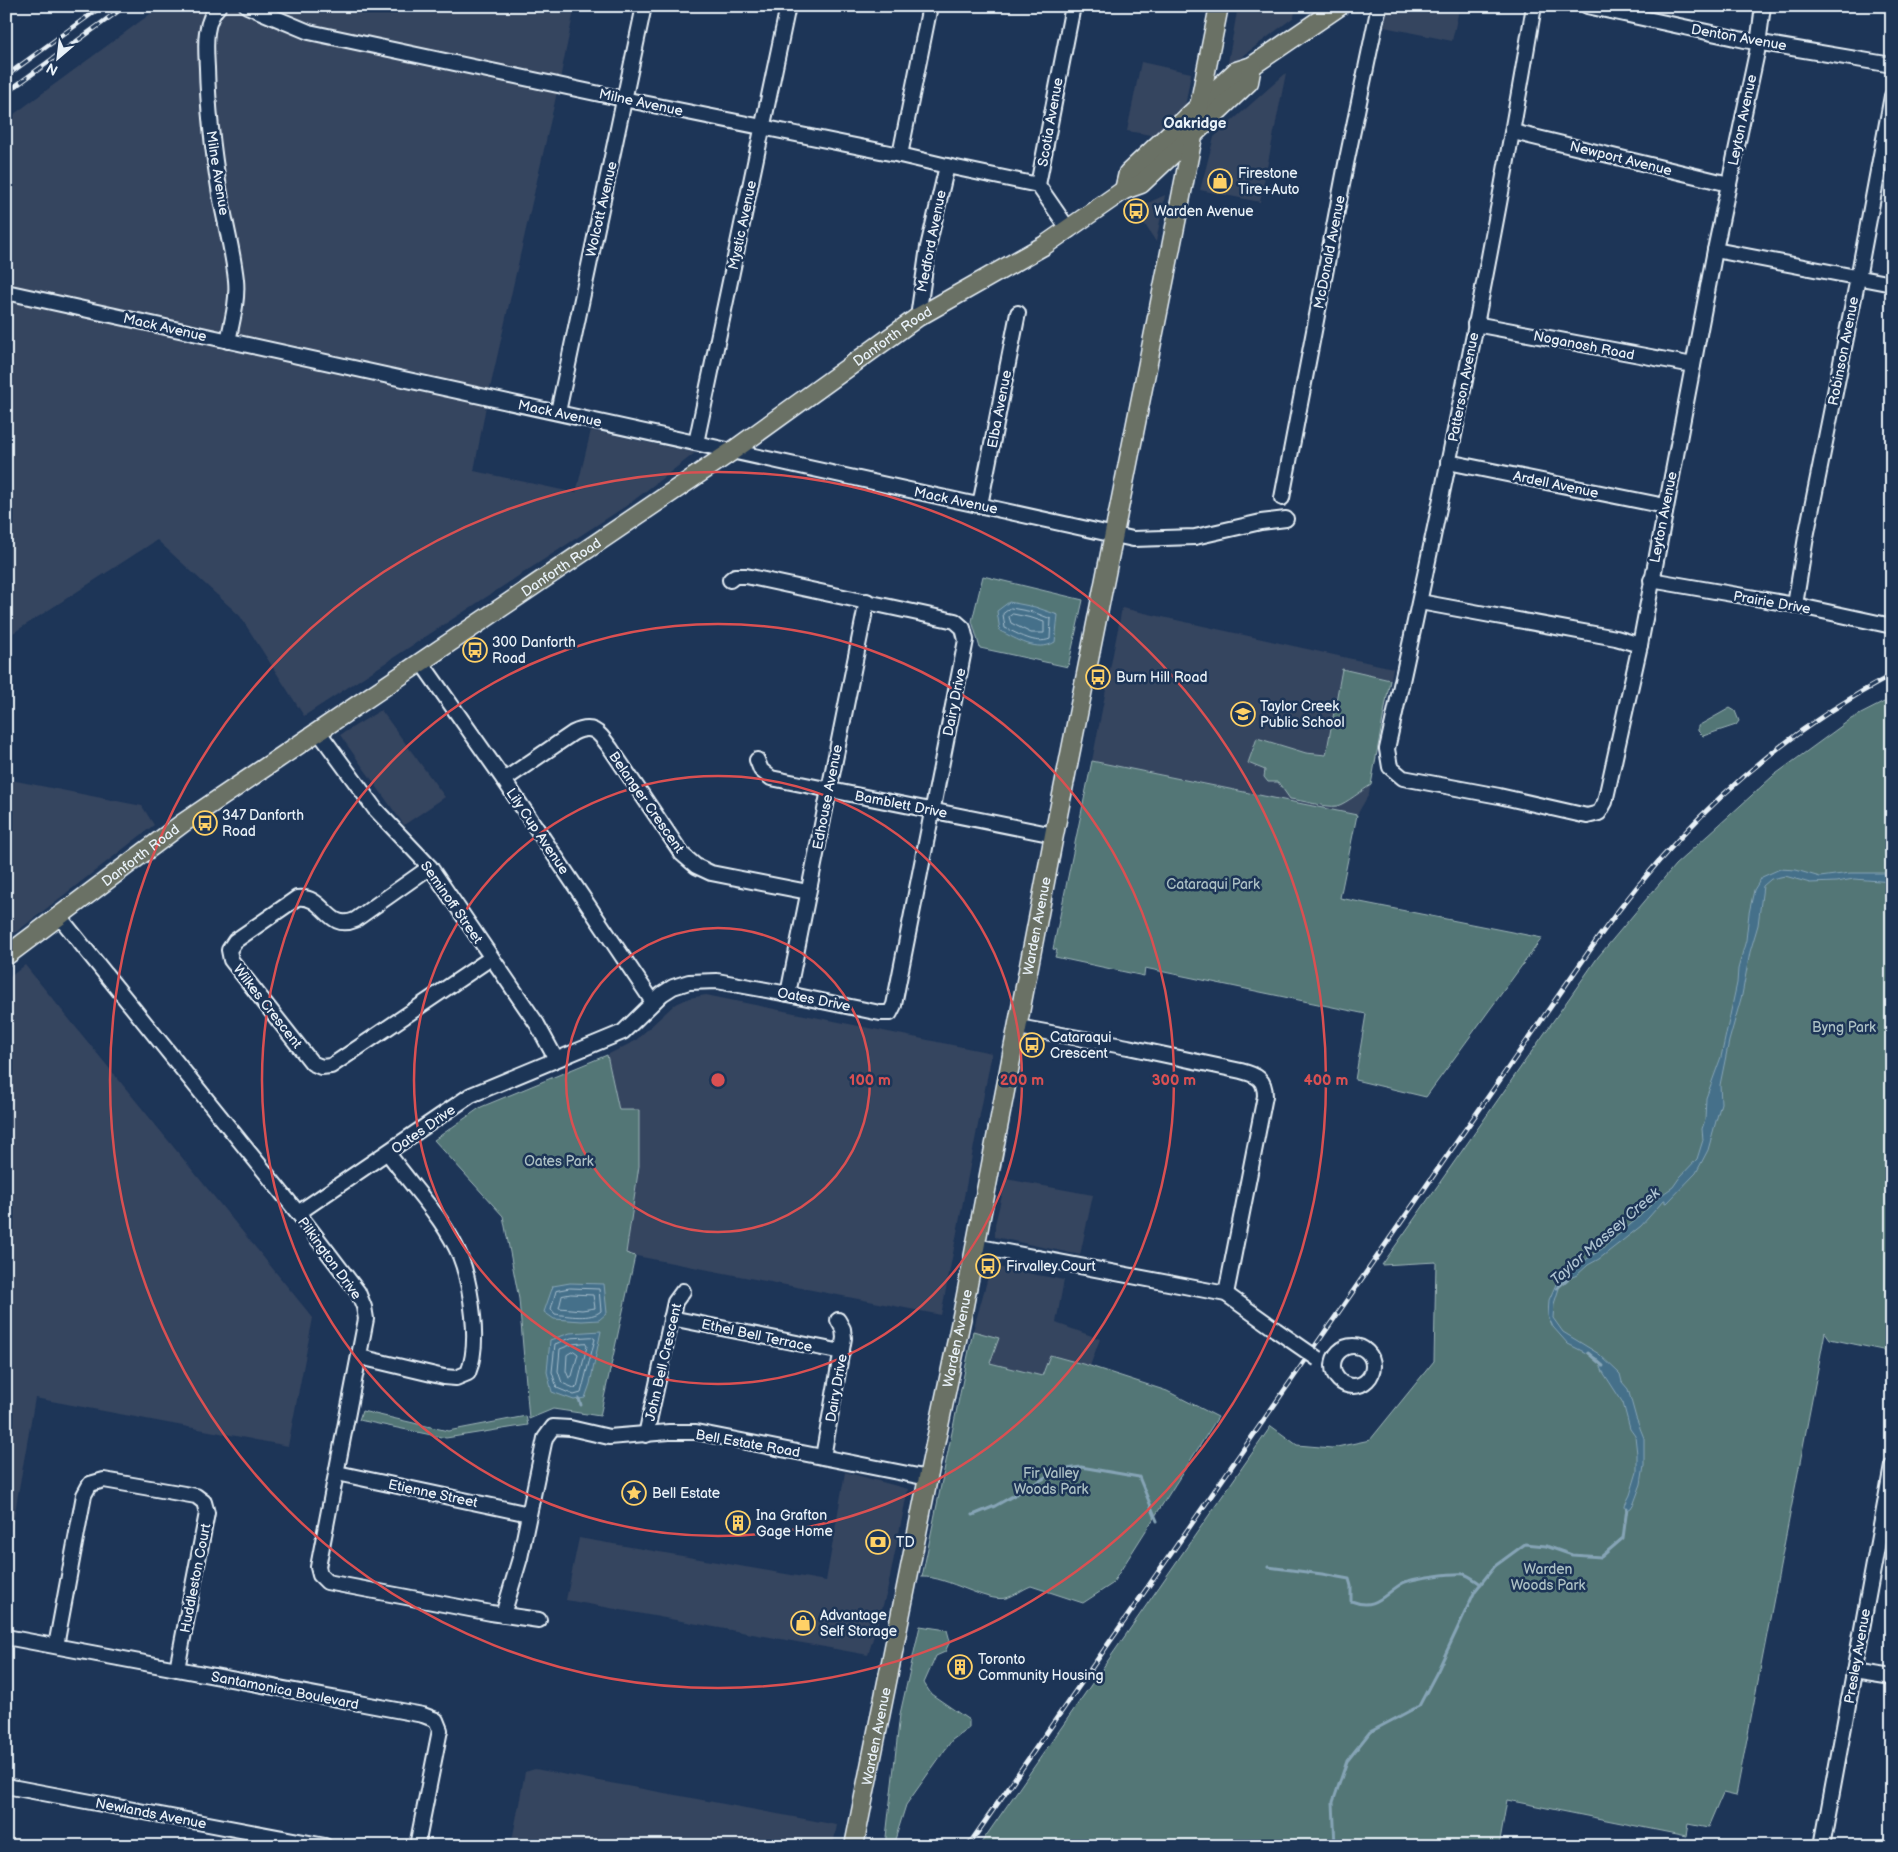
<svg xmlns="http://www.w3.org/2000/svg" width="1898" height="1852" viewBox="0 0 1898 1852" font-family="'Balsamiq Sans',sans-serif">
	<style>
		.built { fill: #34445f }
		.green { fill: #527676; stroke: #9db4b7 }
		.water { fill: #44708a; stroke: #86a4b6 }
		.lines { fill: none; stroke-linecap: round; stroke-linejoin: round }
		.shore { stroke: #a6bdcc; stroke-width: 1 }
		.stream { stroke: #86a4b6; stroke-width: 3 }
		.minor-casing { stroke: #e8f1f8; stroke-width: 18 }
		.major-casing { stroke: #e8f1f8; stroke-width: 21 }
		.minor { stroke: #1d3557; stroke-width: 14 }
		.major { stroke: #6b7165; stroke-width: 18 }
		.rail-casing { stroke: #e8f1f8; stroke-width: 5 }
		.rail { stroke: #1d3557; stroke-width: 3; stroke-dasharray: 9; stroke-linecap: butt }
		.minor-bridge-casing { stroke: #e8f1f8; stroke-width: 18; stroke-linecap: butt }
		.minor-bridge { stroke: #1d3557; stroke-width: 14 }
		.ring { fill: none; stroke: #da5052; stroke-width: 2.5 }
		.labels { text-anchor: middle; stroke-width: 5; stroke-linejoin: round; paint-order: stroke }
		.street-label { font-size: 14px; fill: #e8f1f8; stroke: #1d3557 }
		.poi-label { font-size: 14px; fill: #e8f1f8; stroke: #1d3557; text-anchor: start }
		.park-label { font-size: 14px; fill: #acc0c4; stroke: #1d3557 }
		.neighbourhood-label { font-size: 15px; font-weight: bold; fill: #e8f1f8; stroke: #1d3557 }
		.water-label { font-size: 15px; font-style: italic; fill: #afc4d2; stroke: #1d3557 }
		.centre { fill: #da5052; stroke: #1d3557; stroke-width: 2.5 }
		.ring-label { font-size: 15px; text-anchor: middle; font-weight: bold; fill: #da5052; stroke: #1d3557; stroke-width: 5; stroke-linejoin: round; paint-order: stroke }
	</style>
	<rect width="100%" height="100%" fill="#1d3557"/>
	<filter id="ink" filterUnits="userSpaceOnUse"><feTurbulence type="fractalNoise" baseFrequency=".02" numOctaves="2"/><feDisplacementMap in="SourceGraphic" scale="10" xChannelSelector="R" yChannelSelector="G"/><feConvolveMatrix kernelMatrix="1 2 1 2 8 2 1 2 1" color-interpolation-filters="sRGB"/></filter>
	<g filter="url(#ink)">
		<g class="built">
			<polygon points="161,6 575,6 560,79 486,406 474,471 576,493 591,430 695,453 629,504 304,716 240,616 157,540 10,635 6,654 6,120"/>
			<polygon points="1238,6 1296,6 1294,17 1227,68"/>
			<polygon points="1388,6 1460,6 1452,41 1384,27"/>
			<polygon points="1141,62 1191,73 1184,113 1157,136 1127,131"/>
			<polygon points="1286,73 1260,202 1200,190 1214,137"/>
			<polygon points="1165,195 1156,242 1135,209"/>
			<polygon points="1122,608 1393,668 1369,794 1357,815 1092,761"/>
			<polygon points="381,710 445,797 404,825 340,735"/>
			<polygon points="6,779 142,806 154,825 6,940"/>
			<polygon points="25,965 313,1318 288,1446 35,1398 6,1563 6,980"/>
			<polygon points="706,995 992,1053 941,1315 626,1254 639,1166 639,1110 619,1110 607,1055 635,1041 674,1005 689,998"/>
			<polygon points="1006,1179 1093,1195 1080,1255 995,1237 995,1224"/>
			<polygon points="991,1266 1064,1280 1056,1323 1100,1339 1090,1366 1050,1355 1042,1376 990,1363 973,1331"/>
			<polygon points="845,1472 908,1489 887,1592 868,1655 566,1600 579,1538 826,1581"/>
			<polygon points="535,1769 837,1825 833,1846 511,1846 525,1772"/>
		</g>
		<g class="green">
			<polygon points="983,576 1083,600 1068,667 980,648 972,621"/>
			<path d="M1342,669L1390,680L1371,785C1362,790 1347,803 1337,806C1327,808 1301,800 1290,799L1278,782H1268L1264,777L1265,770L1248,763L1257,738L1306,753L1326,755Z"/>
			<polygon points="1892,698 1892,1352 1830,1339 1825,1332 1736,1796 1723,1793 1708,1828 1688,1824 1686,1836 1507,1800 1499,1846 979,1846 1271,1426 1297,1445 1332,1448 1370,1440 1434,1361 1436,1262 1382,1265 1598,957 1675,865 1773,776 1851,719"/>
			<polygon points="1730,708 1735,711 1739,721 1736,725 1703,736 1698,731 1698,726"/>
			<polygon points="1092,761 1357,815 1340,898 1542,938 1426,1097 1355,1080 1366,1014 1145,968 1144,976 1055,957 1057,950 1053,949"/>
			<polygon points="607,1055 619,1110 639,1110 639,1166 626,1253 635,1256 600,1416 553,1409 529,1419 519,1299 503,1216 434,1140 481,1107"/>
			<path d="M973,1331L999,1338L990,1363L1042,1376L1050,1355L1090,1366L1167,1391L1218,1417L1112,1584L1083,1603L1031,1586C1023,1589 1014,1596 1006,1598C986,1603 947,1576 922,1577Z"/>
			<polygon points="362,1411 448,1431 526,1416 528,1425 446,1438 359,1420"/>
			<polygon points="920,1626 947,1630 950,1641 945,1652 936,1656 924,1683 931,1694 969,1720 969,1728 952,1740 906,1805 893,1846 885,1846 900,1714"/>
		</g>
		<g class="water">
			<path d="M1009,602L1035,607L1058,615L1055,642C1037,653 1017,639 1000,631L997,611Z"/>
			<polygon points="1780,869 1796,870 1820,877 1850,873 1892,873 1892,882 1854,879 1836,882 1810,883 1785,876 1771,879 1763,886 1758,925 1750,952 1742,995 1729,1041 1720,1085 1721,1103 1708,1150 1696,1173 1668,1202 1665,1203 1665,1200 1664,1200 1641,1226 1599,1259 1588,1265 1577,1275 1561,1282 1554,1304 1553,1318 1563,1332 1599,1354 1620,1374 1622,1382 1628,1389 1636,1418 1644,1438 1644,1465 1641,1484 1634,1503 1631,1508 1626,1511 1625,1505 1630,1495 1637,1472 1637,1454 1635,1436 1630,1429 1623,1403 1603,1372 1598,1359 1568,1344 1553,1327 1548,1316 1549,1300 1557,1282 1565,1274 1603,1248 1637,1219 1660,1196 1673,1187 1680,1177 1697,1159 1703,1140 1702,1129 1705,1120 1706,1098 1721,1057 1737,983 1738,969 1746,940 1749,913 1754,890 1762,877"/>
			<polygon points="570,1283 604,1284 607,1313 599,1320 582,1321 554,1319 544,1312 553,1286"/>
			<polygon points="601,1331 590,1384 585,1398 574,1400 552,1392 547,1372 550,1340 570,1333"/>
		</g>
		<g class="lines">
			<g class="shore">
				<path d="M1011,608L1033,612L1051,619L1050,639C1035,645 1019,634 1005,628L1003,614Z"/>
				<polygon points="1013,614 1032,618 1044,622 1044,633 1031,633 1011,623 1009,617"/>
				<path d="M570,1288L599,1289L601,1311C591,1320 568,1316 555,1314L551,1309L556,1291Z"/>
				<polygon points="571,1294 593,1295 595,1308 582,1310 559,1308 562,1296"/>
				<polygon points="592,1337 595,1339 581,1393 574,1395 557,1388 552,1372 555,1344 571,1338"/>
				<polygon points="585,1343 587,1346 577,1387 574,1388 562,1383 558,1371 560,1349 573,1344"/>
				<polygon points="574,1351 578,1354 572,1376 569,1378 566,1371 567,1355"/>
			</g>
			<g class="stream">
				<polyline points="1557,1288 1571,1276"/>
				<polyline points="1588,1353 1603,1366"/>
				<polyline points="579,1399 581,1405"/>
				<polyline points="973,1515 995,1506 1059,1470 1081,1467 1139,1477 1157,1521"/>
				<path d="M1268,1567L1322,1574L1349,1579L1351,1586V1601C1377,1611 1383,1594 1403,1583C1412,1578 1454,1573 1464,1574C1470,1576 1476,1581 1481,1584"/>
				<polyline points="1335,1846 1333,1802 1347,1761 1370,1732 1419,1706 1438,1670 1475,1591 1495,1566 1525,1544 1546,1546 1572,1555 1601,1557 1623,1538 1627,1508"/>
			</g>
			<g class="minor-casing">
				<g id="minor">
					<path d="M219,6C203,22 206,47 207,68C208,110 213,152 220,194C225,223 233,251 236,280C238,300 232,322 228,341"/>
					<polyline points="247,6 309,32 633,101 900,155 947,166 1038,185"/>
					<path d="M1534,6C1492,255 1442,503 1387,749L1390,767L1403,778L1499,796L1587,816L1599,813L1605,802L1640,645L1715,250L1757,52L1763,6"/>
					<polyline points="1587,6 1744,40 1892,65"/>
					<polyline points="1513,132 1729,184"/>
					<polyline points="900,155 930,6"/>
					<polyline points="1069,230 1038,185 1073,6"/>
					<polyline points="1715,250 1892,284"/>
					<polyline points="6,292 1133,539 1195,537 1261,522 1286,519"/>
					<polyline points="918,317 928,247 947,166"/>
					<polyline points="1475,324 1693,365"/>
					<polyline points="558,412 644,6"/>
					<polyline points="696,443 788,6"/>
					<polyline points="1448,462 1665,506"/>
					<polyline points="1282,498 1346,164 1379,6"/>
					<polyline points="980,505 1018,313"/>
					<polyline points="1651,580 1795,605 1892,626"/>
					<polyline points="1420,602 1616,638 1640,645"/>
					<polyline points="1795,605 1806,537 1858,278 1892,96"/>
					<polyline points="421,662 504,780 653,1002"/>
					<polyline points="318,731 375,809 430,867 537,1024 556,1059"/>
					<polyline points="757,760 761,770 771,778 1054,835"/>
					<path d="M504,780L573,733C594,723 599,733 611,749L682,854L696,866L711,873L808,892"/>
					<path d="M430,867L355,920C327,932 325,894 297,898L235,941L229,950L231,960L312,1063L321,1067L331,1066L491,958"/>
					<polyline points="58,915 298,1213 358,1292 364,1307 366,1319 318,1567 320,1575 327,1582 491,1613 539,1620"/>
					<polyline points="788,994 867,601"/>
					<path d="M1018,1027L1128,1047L1241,1071C1257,1075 1265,1079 1265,1096L1226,1294"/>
					<polyline points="298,1213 471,1095 623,1032 662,994 673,987 689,982 717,981 788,994 880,1013 890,1013 894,1005 966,640 963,628 955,621 746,576 735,576 730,580"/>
					<polyline points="975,1246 1226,1294 1276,1330"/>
					<polyline points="671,1318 842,1352"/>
					<circle cx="1353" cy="1366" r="20"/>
					<path d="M360,1357L444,1377L456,1378L468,1373C475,1356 475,1335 473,1316C471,1296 468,1276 460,1256C444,1218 412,1187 388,1153"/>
					<polyline points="646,1435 675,1302 683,1291"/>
					<polyline points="823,1457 844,1338 843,1329 838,1320"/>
					<polyline points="337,1473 529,1514"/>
					<polyline points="503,1615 520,1558 545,1438 553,1427 570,1428 609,1437 669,1432 696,1432 928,1478"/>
					<polyline points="6,1637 423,1715 436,1720 440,1730 417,1846"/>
					<polyline points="56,1646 84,1495 90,1484 104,1480 196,1496 204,1502 207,1513 177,1669"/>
					<polyline points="1854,1671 1892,1677"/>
					<polyline points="6,1786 325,1846"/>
					<polyline points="1822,1846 1892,1466"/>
				</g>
			</g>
			<g class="major-casing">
				<g id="major">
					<polyline points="1124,190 1128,173 1236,71 1252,66 1340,6"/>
					<path id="s1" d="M6,956L183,823L731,452L918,317L1045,245L1124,190L1141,184L1249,82L1252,66"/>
					<path id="s2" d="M854,1846L928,1478L962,1316L1054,835L1219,6"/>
				</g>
			</g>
			<use href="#minor" class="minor"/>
			<use href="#major" class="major"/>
			<g class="rail-casing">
				<g id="rail">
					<polyline points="6,76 102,6"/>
					<polyline points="6,93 125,6"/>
					<path d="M968,1846L1599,937C1676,829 1774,737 1892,675"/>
				</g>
			</g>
			<use href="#rail" class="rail"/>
			<g class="minor-bridge-casing">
				<polyline id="minor-bridge" points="1276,1330 1318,1359"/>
			</g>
			<use href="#minor-bridge" class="minor-bridge"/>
		</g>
	</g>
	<g class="ring">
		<circle cx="718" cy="1080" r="152"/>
		<circle cx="718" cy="1080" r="304"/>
		<circle cx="718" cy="1080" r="456"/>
		<circle cx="718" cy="1080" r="608"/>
	</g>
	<defs>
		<g id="shop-ring" transform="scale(1.25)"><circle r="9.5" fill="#1d3557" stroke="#ffd166" stroke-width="1.5"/><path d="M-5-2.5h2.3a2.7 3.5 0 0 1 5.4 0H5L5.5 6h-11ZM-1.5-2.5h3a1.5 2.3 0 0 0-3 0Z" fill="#ffd166"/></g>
		<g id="bus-ring" transform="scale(1.25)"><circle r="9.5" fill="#1d3557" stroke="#ffd166" stroke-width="1.5"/><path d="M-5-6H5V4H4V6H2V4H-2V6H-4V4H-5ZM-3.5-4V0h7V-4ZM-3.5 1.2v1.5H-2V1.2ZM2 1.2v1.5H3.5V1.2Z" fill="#ffd166"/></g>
		<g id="school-ring" transform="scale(1.25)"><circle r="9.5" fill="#1d3557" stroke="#ffd166" stroke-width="1.5"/><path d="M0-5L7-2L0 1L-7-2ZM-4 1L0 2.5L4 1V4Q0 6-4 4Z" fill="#ffd166"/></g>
		<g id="sight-ring" transform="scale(1.25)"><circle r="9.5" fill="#1d3557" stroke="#ffd166" stroke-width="1.5"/><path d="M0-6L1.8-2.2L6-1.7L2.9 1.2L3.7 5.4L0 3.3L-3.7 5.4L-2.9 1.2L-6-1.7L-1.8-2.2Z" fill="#ffd166"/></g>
		<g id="building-ring" transform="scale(1.25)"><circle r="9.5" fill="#1d3557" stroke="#ffd166" stroke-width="1.5"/><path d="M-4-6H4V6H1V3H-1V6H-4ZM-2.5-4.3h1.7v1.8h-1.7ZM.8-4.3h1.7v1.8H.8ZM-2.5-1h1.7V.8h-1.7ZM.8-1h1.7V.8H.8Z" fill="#ffd166"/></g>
		<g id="bank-ring" transform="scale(1.25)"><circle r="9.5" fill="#1d3557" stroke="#ffd166" stroke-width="1.5"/><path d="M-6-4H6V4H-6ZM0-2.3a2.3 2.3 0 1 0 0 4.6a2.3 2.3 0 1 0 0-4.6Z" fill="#ffd166"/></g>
	</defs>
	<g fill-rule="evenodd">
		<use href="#shop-ring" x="1220" y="181"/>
		<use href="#bus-ring" x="1136" y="211"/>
		<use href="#bus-ring" x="475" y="650"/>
		<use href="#bus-ring" x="1098" y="677"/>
		<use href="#school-ring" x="1243" y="714"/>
		<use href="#bus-ring" x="205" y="823"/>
		<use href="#bus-ring" x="1032" y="1045"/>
		<use href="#bus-ring" x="988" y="1266"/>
		<use href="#sight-ring" x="634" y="1493"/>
		<use href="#building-ring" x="738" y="1523"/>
		<use href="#bank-ring" x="878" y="1542"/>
		<use href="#shop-ring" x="803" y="1623"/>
		<use href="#building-ring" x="960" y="1667"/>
	</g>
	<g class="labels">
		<g class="street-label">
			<text transform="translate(1739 37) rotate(10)" y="5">Denton Avenue</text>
			<text transform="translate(641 102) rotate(12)" y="5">Milne Avenue</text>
			<text transform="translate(1742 120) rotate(-78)" y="5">Leyton Avenue</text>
			<text transform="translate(1050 122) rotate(-80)" y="5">Scotia Avenue</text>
			<text transform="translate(1621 158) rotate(14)" y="5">Newport Avenue</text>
			<text transform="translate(218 173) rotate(81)" y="5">Milne Avenue</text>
			<text transform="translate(601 209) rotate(-77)" y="5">Wolcott Avenue</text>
			<text transform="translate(742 225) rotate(-78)" y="5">Mystic Avenue</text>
			<text transform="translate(931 241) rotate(-79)" y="5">Medford Avenue</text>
			<text transform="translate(1329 252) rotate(-79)" y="5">McDonald Avenue</text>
			<text transform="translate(165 327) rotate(13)" y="5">Mack Avenue</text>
			<text dy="5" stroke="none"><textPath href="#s1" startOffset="1082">Danforth Road</textPath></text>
			<text transform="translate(1584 345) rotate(11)" y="5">Noganosh Road</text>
			<text transform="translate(1843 351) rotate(-79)" y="5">Robinson Avenue</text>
			<text transform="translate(1463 387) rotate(-79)" y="5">Patterson Avenue</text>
			<text transform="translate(999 409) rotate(-79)" y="5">Elba Avenue</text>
			<text transform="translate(560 413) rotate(12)" y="5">Mack Avenue</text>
			<text transform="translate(1556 484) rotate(12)" y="5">Ardell Avenue</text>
			<text transform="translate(956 500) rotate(12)" y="5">Mack Avenue</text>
			<text transform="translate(1663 517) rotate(-79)" y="5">Leyton Avenue</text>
			<text dy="5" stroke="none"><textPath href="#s1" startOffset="678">Danforth Road</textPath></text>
			<text transform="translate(1772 602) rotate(10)" y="5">Prairie Drive</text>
			<text transform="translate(954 702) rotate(-79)" y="5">Dairy Drive</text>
			<text transform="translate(827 797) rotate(-79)" y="5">Edhouse Avenue</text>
			<text transform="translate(647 802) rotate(55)" y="5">Belanger Crescent</text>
			<text transform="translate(901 804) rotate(11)" y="5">Bamblett Drive</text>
			<text transform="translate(538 831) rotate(56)" y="5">Lily Cup Avenue</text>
			<text dy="5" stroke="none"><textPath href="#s1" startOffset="168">Danforth Road</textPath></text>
			<text transform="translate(452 902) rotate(55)" y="5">Seminoff Street</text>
			<text dy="5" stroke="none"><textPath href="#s2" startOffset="938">Warden Avenue</textPath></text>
			<text transform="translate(814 999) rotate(11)" y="5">Oates Drive</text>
			<text transform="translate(268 1006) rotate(52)" y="5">Wilkes Crescent</text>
			<text transform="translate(423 1129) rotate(-35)" y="5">Oates Drive</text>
			<text transform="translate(330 1258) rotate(54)" y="5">Pilkington Drive</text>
			<text transform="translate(757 1335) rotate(12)" y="5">Ethel Bell Terrace</text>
			<text dy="5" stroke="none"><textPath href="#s2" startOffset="518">Warden Avenue</textPath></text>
			<text transform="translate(663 1362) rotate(-77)" y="5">John Bell Crescent</text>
			<text transform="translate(836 1388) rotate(-80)" y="5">Dairy Drive</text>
			<text transform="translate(748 1443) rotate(10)" y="5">Bell Estate Road</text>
			<text transform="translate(433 1493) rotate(12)" y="5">Etienne Street</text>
			<text transform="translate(195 1578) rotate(-79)" y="5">Huddleston Court</text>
			<text transform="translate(1857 1656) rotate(-80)" y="5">Presley Avenue</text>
			<text transform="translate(285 1690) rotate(11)" y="5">Santamonica Boulevard</text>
			<text dy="5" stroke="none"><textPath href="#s2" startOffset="112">Warden Avenue</textPath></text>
			<text transform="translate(151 1813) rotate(11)" y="5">Newlands Avenue</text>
		</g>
		<g class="poi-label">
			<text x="1238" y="178">Firestone<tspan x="1238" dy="16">Tire+Auto</tspan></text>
			<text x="1154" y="216">Warden Avenue</text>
			<text x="492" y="647">300 Danforth<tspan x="492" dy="16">Road</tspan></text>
			<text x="1116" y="682">Burn Hill Road</text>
			<text x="1260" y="711">Taylor Creek<tspan x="1260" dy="16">Public School</tspan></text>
			<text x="222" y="820">347 Danforth<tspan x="222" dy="16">Road</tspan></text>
			<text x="1050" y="1042">Cataraqui<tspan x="1050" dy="16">Crescent</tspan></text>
			<text x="1006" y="1271">Firvalley Court</text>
			<text x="652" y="1498">Bell Estate</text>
			<text x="756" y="1520">Ina Grafton<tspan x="756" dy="16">Gage Home</tspan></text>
			<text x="896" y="1547">TD</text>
			<text x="820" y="1620">Advantage<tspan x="820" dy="16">Self Storage</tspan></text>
			<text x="978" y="1664">Toronto<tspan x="978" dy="16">Community Housing</tspan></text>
		</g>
		<g class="park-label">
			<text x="1213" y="889">Cataraqui Park</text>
			<text x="1844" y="1032">Byng Park</text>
			<text x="559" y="1166">Oates Park</text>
			<text x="1051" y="1478">Fir Valley<tspan x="1051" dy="16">Woods Park</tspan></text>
			<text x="1548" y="1574">Warden<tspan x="1548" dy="16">Woods Park</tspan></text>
		</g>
		<g class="neighbourhood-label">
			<text x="1195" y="128">Oakridge</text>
		</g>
		<g class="water-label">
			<text transform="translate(1605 1236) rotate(-41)" y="5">Taylor Massey Creek</text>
		</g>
	</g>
	<circle cx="718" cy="1080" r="8" class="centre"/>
	<g class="ring-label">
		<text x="870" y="1085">100 m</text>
		<text x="1022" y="1085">200 m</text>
		<text x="1174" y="1085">300 m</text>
		<text x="1326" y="1085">400 m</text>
	</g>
	<rect width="1898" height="1852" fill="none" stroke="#1d3557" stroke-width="25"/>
	<rect x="12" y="12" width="1873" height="1827" fill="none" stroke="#e8f1f8" stroke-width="2" filter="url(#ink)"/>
	<g transform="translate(58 58) rotate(208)" stroke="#1d3557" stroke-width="4" paint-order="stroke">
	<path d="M0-4L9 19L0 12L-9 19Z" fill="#e8f1f8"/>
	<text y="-8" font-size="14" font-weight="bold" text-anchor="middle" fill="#e8f1f8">N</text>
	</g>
</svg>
